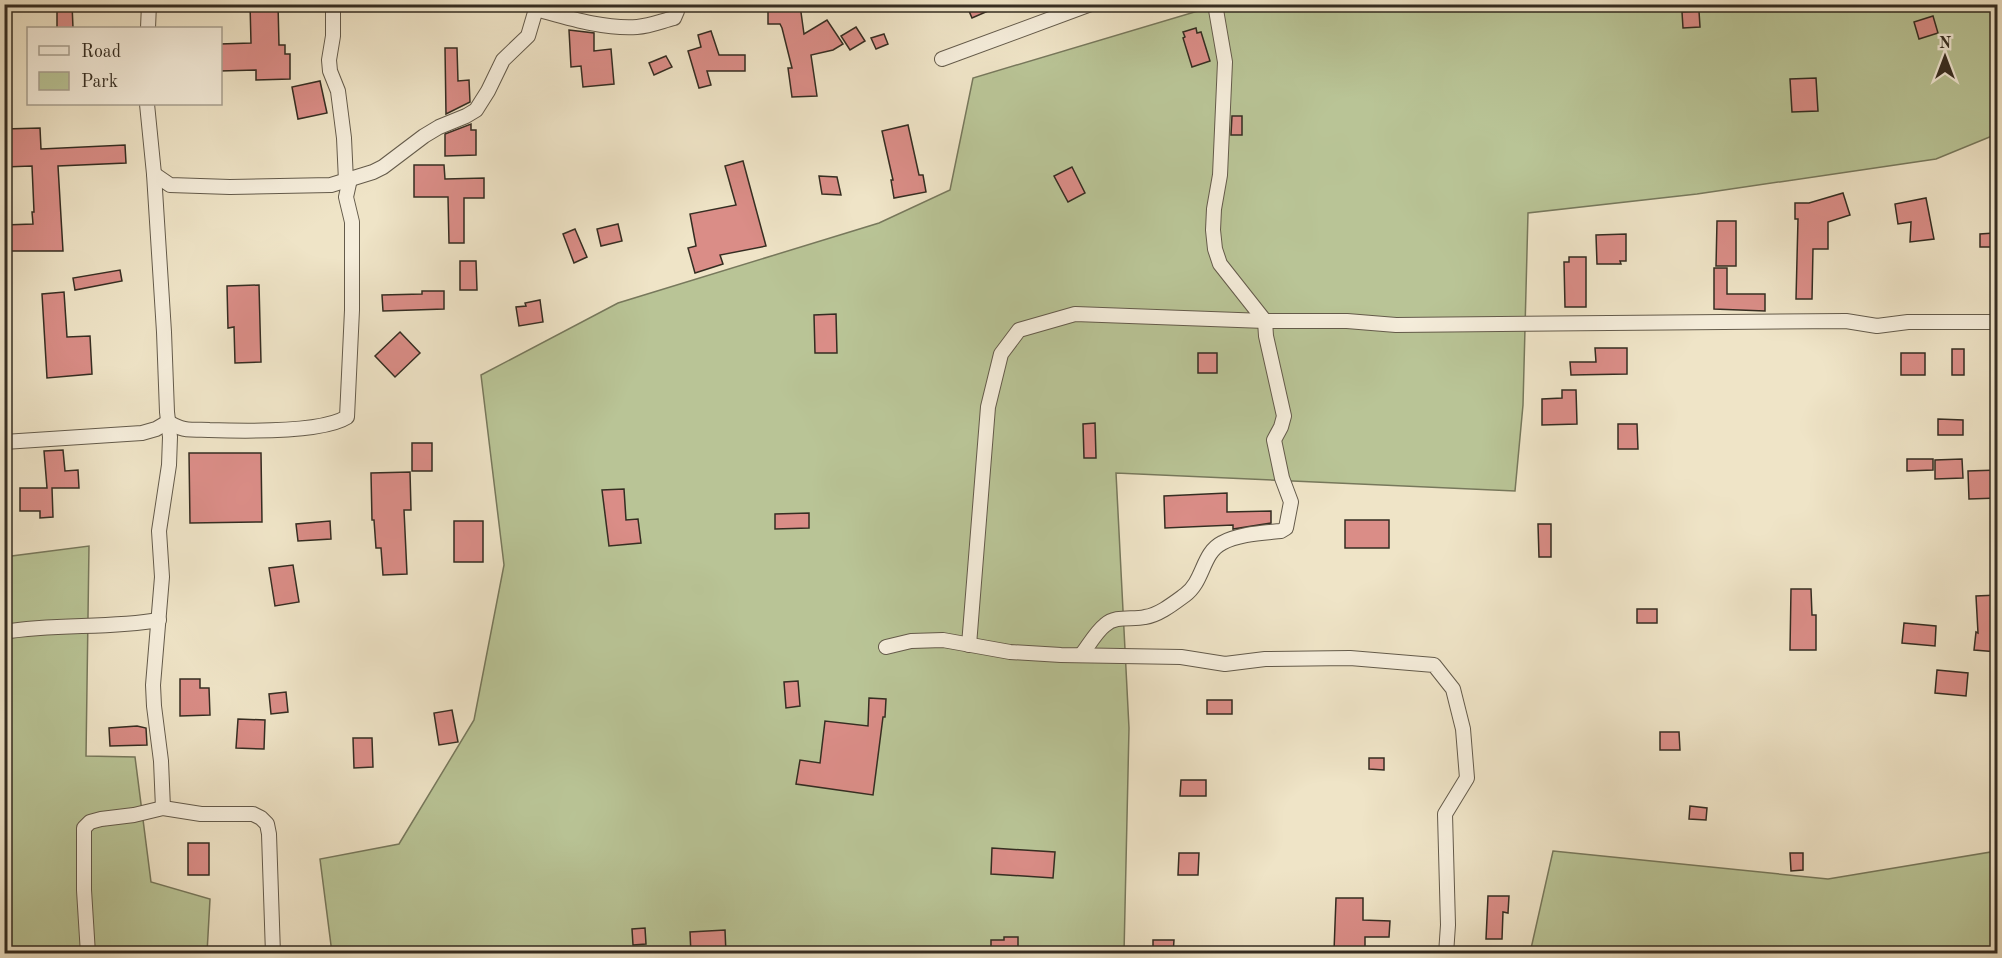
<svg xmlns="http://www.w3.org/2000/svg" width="2002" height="958" viewBox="0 0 2002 958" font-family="'Old Standard TT',serif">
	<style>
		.green { fill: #b9c496; stroke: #77785c; stroke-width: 1.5 }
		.building { fill: #da8d87; stroke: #352d22; stroke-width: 1.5 }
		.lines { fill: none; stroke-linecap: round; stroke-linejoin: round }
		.minor-casing { stroke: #645b4b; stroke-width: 16 }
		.minor { stroke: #f5eddb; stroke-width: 14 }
	</style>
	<rect width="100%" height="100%" fill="#efe4c7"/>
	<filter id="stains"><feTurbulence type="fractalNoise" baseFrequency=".00333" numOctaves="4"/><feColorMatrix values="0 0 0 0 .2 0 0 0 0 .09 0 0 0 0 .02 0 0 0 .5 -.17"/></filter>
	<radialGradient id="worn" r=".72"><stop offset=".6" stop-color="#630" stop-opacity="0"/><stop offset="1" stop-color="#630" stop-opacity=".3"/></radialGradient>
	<g class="green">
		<polygon points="1993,4 1997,12 1997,134 1936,159 1697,194 1528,213 1523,405 1515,491 1116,473 1129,728 1124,953 332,953 320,859 399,844 474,720 504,565 481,375 618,303 879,223 950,190 973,78 1218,5"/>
		<polygon points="89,546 86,756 135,757 151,882 210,899 207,953 5,953 4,557"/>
		<polygon points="1553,851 1828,879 1997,851 1997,953 1530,953"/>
	</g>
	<g class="building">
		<polygon points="57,4 72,4 73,28 57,28"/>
		<polygon points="250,4 278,4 279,45 285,45 285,54 290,54 290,79 256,80 256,70 220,71 220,44 251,43"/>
		<polygon points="966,4 1004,4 972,18"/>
		<polygon points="800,5 804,34 827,20 843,44 833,50 811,55 817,96 792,97 788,68 792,68 782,28 780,24 768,24 768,10"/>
		<polygon points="1699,11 1700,27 1683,28 1682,12"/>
		<polygon points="1933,16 1938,33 1919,39 1914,22"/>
		<polygon points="856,27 865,41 850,50 841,36"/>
		<polygon points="1196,28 1197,33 1201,32 1210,61 1192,67 1183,38 1185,37 1183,32"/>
		<polygon points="569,30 594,33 594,51 611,49 614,84 583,87 581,66 571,67"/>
		<polygon points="711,31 719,55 745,55 745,71 707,71 711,85 699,88 688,51 701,47 698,35"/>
		<polygon points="884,34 888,44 876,49 871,38"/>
		<polygon points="445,48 457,48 458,81 469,80 470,102 446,114"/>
		<polygon points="666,56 672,67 654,75 649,63"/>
		<polygon points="1816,78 1818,111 1792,112 1790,79"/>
		<polygon points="320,81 327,113 298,119 292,87"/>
		<polygon points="1232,116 1242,116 1242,135 1231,135"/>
		<polygon points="471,124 471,130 476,130 476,155 445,156 445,134"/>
		<polygon points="908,125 919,175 923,175 926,192 894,198 891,180 893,180 882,131"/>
		<polygon points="40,128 41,149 125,145 126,163 58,166 63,251 4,251 4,225 33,224 32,212 34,212 32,166 4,167 4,129"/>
		<polygon points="743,161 766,246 720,255 723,264 695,273 688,248 696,246 690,214 736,205 725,166"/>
		<polygon points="414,165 444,165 445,179 484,178 484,198 464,198 464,243 449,243 448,197 414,197"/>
		<polygon points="1072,167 1085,193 1068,202 1054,176"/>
		<polygon points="819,176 837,177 841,195 822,194"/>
		<polygon points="1843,193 1850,215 1828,222 1828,249 1813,249 1812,299 1796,299 1798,219 1795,219 1795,203 1809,203"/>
		<polygon points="1926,198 1934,239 1910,242 1911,222 1898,224 1895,204"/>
		<polygon points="1717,221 1736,221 1736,266 1716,266"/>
		<polygon points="618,224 622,241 601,246 597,229"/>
		<polygon points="575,229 587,257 574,263 563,234"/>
		<polygon points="1994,233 1998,235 1998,247 1980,247 1980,234"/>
		<polygon points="1626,234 1626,261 1620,261 1621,264 1597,264 1596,235"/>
		<polygon points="1569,257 1586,257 1586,307 1565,307 1564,262 1569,262"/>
		<polygon points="460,261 476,261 477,290 460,290"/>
		<polygon points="1714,268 1727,268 1727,294 1765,294 1765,311 1714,309"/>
		<polygon points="120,270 122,281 75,290 73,278"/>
		<polygon points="259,285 261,362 235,363 234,327 228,328 227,286"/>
		<polygon points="422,291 444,291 444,309 383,311 382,295 422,294"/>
		<polygon points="64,292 67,337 90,336 92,374 47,378 42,294"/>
		<polygon points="540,300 543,322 519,326 516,307 526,306 525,303"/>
		<polygon points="836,314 837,353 815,353 814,315"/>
		<polygon points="400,332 420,353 395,377 375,356"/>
		<polygon points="1595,348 1627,348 1627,374 1571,375 1570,362 1596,362"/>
		<rect x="1952" y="349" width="12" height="26"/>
		<rect x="1198" y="353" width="19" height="20"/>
		<rect x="1901" y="353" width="24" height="22"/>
		<polygon points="1562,390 1576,390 1577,424 1542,425 1542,399 1562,398"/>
		<polygon points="1938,419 1963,420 1963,435 1938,435"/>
		<polygon points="1095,423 1096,458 1084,458 1083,424"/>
		<polygon points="1618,424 1637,424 1638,449 1618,449"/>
		<rect x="412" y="443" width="20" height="28"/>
		<polygon points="63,450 65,471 78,470 79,488 52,488 53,517 40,518 40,511 20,511 20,488 47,488 44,451"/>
		<polygon points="189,453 261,453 262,522 190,523"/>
		<polygon points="1907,459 1933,459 1933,470 1907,471"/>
		<polygon points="1962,459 1963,478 1935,479 1935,460"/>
		<polygon points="1998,470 1998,498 1969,499 1968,471"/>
		<polygon points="410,472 411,510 404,510 407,574 383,575 381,548 376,548 374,520 372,520 371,473"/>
		<polygon points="624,489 626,520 638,519 641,543 609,546 602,490"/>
		<polygon points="1227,493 1227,512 1271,511 1271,523 1233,529 1233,525 1165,528 1164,496"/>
		<polygon points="809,513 809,528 775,529 775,514"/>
		<rect x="1345" y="520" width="44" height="28"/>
		<polygon points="330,521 331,539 298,541 296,524"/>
		<rect x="454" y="521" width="29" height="41"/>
		<polygon points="1538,524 1551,524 1551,557 1539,557"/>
		<polygon points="293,565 299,602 275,606 269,568"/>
		<polygon points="1791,589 1811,589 1812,615 1816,615 1816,650 1790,650"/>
		<polygon points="1998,595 1998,652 1974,650 1976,632 1978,633 1976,596"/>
		<rect x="1637" y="609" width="20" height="14"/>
		<polygon points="1904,623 1936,626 1935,646 1902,643"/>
		<polygon points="1937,670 1968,673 1966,696 1935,693"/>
		<polygon points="180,679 200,679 200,688 209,688 210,715 180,716"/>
		<polygon points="798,681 800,706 786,708 784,682"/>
		<polygon points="286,692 288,712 271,714 269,694"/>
		<polygon points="869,698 886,699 885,717 883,717 873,795 796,784 800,760 820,763 825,721 868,726"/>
		<rect x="1207" y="700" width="25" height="14"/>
		<polygon points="452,710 458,742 439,745 434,713"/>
		<polygon points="238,719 265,720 264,749 236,748"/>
		<polygon points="137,726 146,728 147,745 110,746 109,728"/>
		<polygon points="1660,732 1679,732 1680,750 1660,750"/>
		<polygon points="353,738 372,738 373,767 354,768"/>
		<polygon points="1369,758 1384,758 1384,770 1369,769"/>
		<polygon points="1181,780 1206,780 1206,796 1180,796"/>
		<polygon points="1690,806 1707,808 1706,820 1689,819"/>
		<rect x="188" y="843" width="21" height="32"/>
		<polygon points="992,848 1055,852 1053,878 991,874"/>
		<polygon points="1179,853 1199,853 1198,875 1178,875"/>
		<polygon points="1790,853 1803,853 1803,870 1791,871"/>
		<polygon points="1488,896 1509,896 1508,913 1503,912 1502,939 1486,939"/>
		<polygon points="1336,898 1363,898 1363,920 1390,921 1389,937 1365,937 1365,952 1334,951"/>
		<polygon points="645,928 646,944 633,945 632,929"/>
		<polygon points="725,930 726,954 691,954 690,932"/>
		<polygon points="1004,937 1018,937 1018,954 991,954 991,940 1004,940"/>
		<polygon points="1153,940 1174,940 1173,954 1153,954"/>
	</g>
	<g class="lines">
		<g class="minor-casing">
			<g id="minor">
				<polyline points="333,4 333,36 329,60 330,71 338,91 344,138 346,181"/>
				<path d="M536,9C569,18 602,29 637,27C650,26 662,21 674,18L677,11L673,4"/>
				<polyline points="148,28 149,4"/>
				<polyline points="942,59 1091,4"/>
				<polyline points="147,104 154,174 164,332 167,412 170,437 169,465 159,531 162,577 153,685 154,706 161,761 163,808"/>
				<polyline points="154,174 170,185 230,187 331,185 373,172 383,167 424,136 439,127 466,116 476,110 488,91 503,60 528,36 536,9"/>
				<path d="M4,442L142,433L156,429L168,422C172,424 177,427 181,428C189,431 200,429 209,430C240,431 322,433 347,417L352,310V222L346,197L350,179"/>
				<path d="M4,632C56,623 108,629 159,620"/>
				<polyline points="969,645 988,407 1001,354 1019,330 1075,314 1265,321 1347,321 1396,325 1846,321 1877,326 1908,322 1998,322"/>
				<polyline points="886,647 911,641 943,640 1010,652 1061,655 1181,657 1225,664 1265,659 1350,658 1434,665 1453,689 1463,729 1467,778 1445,814 1448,925 1446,954"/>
				<path d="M1082,654C1089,645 1096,632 1105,625C1116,615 1132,620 1145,617C1159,615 1174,603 1185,595C1204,581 1202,553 1222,543C1238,534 1262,533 1281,531L1286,528L1291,502L1282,478L1274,440L1281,427L1284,416L1266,336L1265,321L1220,264L1215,249L1213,230L1214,209L1220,175L1225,62L1215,4"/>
				<polyline points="88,954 84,890 84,828 90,822 101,819 134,815 163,808 201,814 253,814 261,818 267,824 269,834 273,954"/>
			</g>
		</g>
		<use href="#minor" class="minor"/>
	</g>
	<rect width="2002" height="958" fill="none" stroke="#efe4c7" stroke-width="24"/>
	<rect x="6" y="6" width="1990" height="946" fill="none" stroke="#352d22" stroke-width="3"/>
	<rect x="12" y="12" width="1978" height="934" fill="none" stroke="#352d22" stroke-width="1.5"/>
	<rect x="27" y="27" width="195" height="78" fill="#f5eddb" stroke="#a8a091" stroke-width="1.5"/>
	<rect x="39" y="46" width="30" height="9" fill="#f5eddb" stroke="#a8a091" stroke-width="1.5"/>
	<text x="81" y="57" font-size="18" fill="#352d22">Road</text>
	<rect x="39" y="72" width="30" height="18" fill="#b9c496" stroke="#a8a091" stroke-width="1.5"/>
	<text x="81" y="87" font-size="18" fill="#352d22">Park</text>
	<g transform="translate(1945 57)" stroke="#f5eddb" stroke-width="4.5" paint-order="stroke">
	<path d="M0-4.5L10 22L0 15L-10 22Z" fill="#352d22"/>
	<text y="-9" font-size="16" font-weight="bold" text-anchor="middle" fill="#352d22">N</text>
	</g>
	<rect width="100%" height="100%" filter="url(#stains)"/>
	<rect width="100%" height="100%" fill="url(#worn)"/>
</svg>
